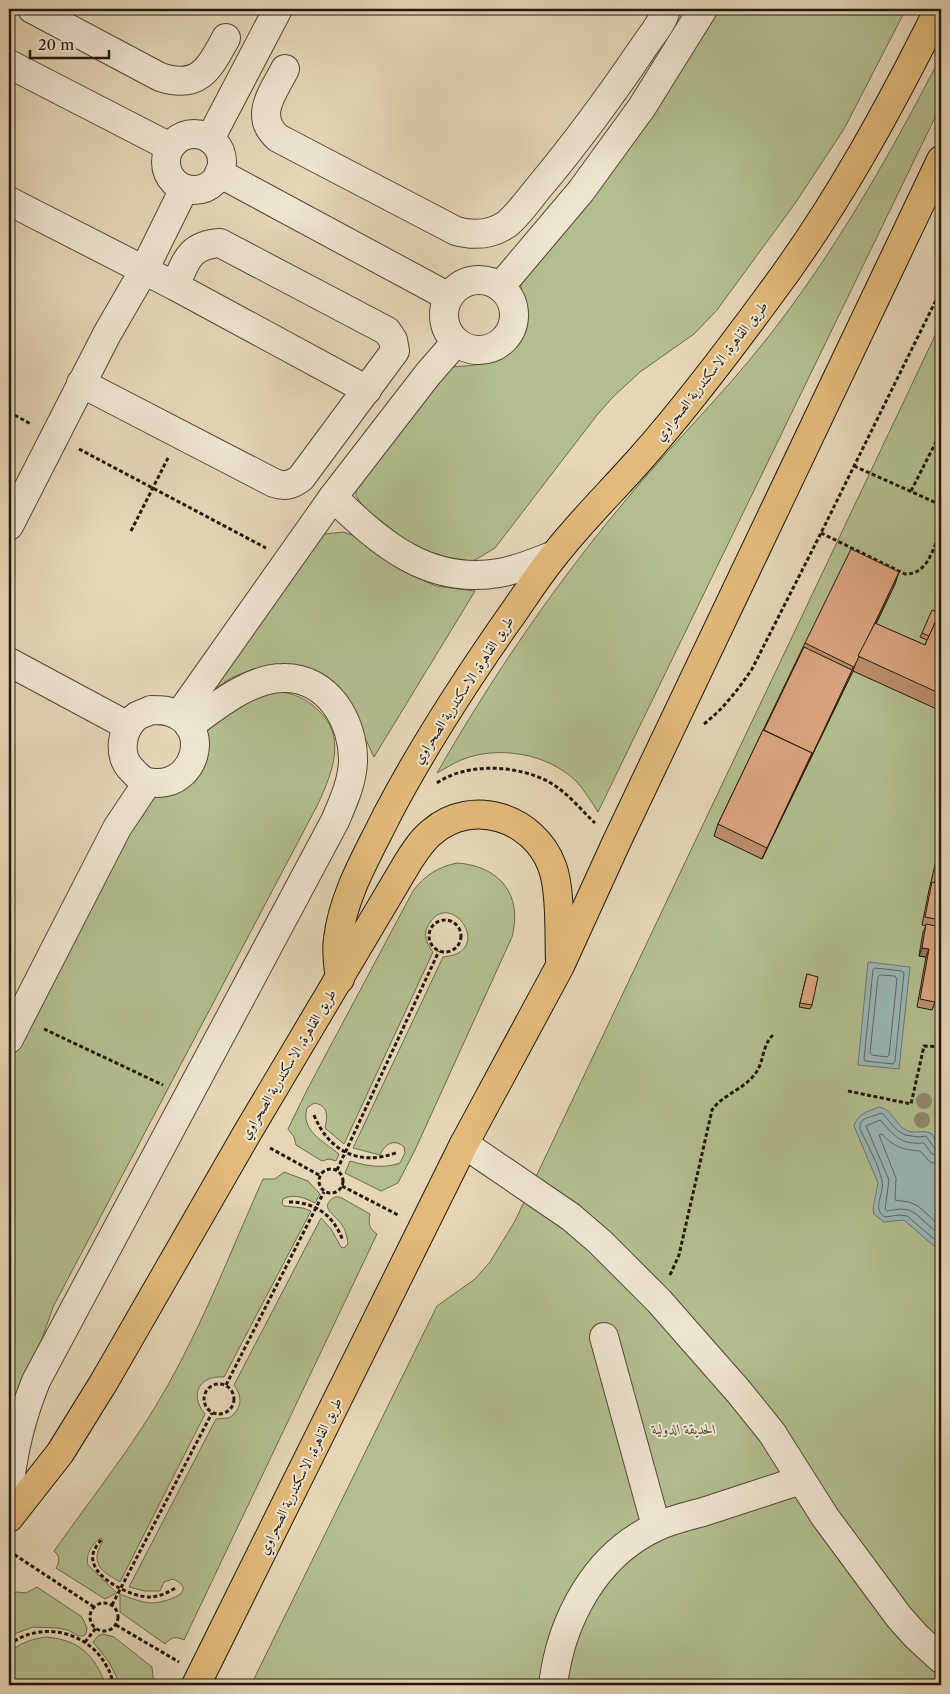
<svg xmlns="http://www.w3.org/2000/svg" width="950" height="1694" viewBox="0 0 950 1694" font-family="'Libre Caslon Text',Amiri,serif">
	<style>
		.green { fill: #b3be8f; stroke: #6a6b4e }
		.water { fill: #99b7b8; stroke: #697774 }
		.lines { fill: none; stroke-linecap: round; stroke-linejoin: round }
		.shore { stroke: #5e6862; stroke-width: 1 }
		.minor-casing { stroke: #534837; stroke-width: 30 }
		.highway-casing { stroke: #22180d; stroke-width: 30 }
		.path { stroke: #22180d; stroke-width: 3; stroke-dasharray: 4 2.5; stroke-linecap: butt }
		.minor { stroke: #eee4d0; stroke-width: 28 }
		.highway { stroke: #e2bb7b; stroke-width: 28 }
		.tree { fill: #92896e }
		.wall { fill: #bc8e6d; stroke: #22180d }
		.shaded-wall { fill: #997459; stroke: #22180d }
		.building { fill: #dba57f; stroke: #22180d }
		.labels { text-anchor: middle; stroke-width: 4; stroke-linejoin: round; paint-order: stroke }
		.street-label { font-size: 14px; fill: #22180d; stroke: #eee4d0 }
		.park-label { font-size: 14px; font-style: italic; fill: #4e4a34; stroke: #eee4d0 }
	</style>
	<rect width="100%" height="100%" fill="#e5d6b6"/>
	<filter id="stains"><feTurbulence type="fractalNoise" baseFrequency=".004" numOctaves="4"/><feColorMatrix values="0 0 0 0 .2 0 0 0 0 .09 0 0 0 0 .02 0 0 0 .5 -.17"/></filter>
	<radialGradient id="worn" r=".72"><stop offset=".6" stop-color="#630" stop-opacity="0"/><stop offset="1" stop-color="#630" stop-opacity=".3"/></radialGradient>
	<g class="green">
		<path d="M715,9H906L844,129L796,202L717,310L694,334L640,372L613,397L597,415L495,548L475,560L459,563L423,553L365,509L356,496V484L444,367C479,366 522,364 525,320C526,310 521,290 520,278Z"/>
		<path d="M941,56V105L598,812C591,801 585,791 576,781C547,753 497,745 461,760C452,764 444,769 437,773C492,677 554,586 625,501C670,446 721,397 765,341C834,254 890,155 941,56Z"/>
		<polygon points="941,323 941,1685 251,1685 437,1306 475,1279 490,1262 515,1221"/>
		<polygon points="343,532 361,538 407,573 436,586 475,591 374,757 352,710 281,666 253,669 231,678 199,700 309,546 325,534"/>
		<path d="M260,691C269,692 279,691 287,693C299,696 309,701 317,709C348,736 332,773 318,804L53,1307L42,1339L9,1410V1065L124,835L147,799L195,782L204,768V736L215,720Z"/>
		<path d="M457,863C500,866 523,895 512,937L415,1150L398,1183L381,1191L345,1173L350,1161C366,1166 384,1169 400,1163L405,1153L404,1147C394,1138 385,1144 380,1155L353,1148L443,957C496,953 451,887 429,924C422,934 427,944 433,952L344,1144L325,1128C328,1116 328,1105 314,1103L307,1108C300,1130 324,1142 339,1154L336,1161L329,1159L322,1161L296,1145L294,1137L288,1129L307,1090L413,891C425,875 438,867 457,863Z"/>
		<path d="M284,1172L308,1181L320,1194L315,1203C305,1198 293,1193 283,1199L282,1204L284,1206L303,1208L311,1211L224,1377C199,1375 189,1395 205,1414L120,1582C109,1575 96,1570 97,1555C98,1549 102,1544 103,1540L101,1538C92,1543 85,1555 88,1565L117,1593L105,1599L56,1568C60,1561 60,1556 54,1551C93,1496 135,1444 168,1385C205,1319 232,1248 263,1179H275Z"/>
		<path d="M335,1197H340L370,1214C368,1223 369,1229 377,1234L184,1640C176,1636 171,1637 165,1644L120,1612V1594C130,1598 140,1602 151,1603C164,1603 201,1592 173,1579L164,1582L160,1591H145L129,1587L216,1419L229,1418C242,1409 243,1397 234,1385L321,1218L331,1229L341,1247L344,1248L348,1244C347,1237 346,1231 342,1225C336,1215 317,1207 335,1197Z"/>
		<polygon points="37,1587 82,1617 87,1628 86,1634 83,1636 78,1636 68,1630 57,1628 33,1627 9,1636 9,1599 16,1592 26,1593"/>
		<polygon points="103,1634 114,1637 152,1667 153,1678 158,1685 117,1685 118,1680 109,1662 93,1642 98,1636"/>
		<path d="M46,1637C80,1640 94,1655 106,1685H9V1652C21,1643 31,1639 46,1637Z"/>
	</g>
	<g class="water">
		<polygon points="868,962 910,967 899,1069 858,1065"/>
		<path d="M879,1107C893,1109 895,1126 908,1131C916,1134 924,1129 932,1134L941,1150V1242L934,1246L904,1220L884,1222L874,1214L873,1208L878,1183L854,1126C857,1114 869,1111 879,1107Z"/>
	</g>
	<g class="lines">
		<g class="shore">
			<polygon points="875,968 902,971 904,973 895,1061 893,1064 865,1061 864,1059 873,970"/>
			<polygon points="881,975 895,976 897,979 889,1055 887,1057 872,1055 870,1053 878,977"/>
			<path d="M941,1151L935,1149L926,1136L919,1137L905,1135L897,1130L882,1113L864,1119L860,1124V1129C867,1144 879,1165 882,1181C885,1193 871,1209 885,1217L899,1215L907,1216L934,1239L941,1238"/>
			<path d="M941,1157L932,1154L924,1143C900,1145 895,1136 880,1120L866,1126L889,1180L885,1209L887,1211L900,1209L909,1210L916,1214L935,1231L941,1232"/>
			<path d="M941,1165L930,1162L920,1151C904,1150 893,1147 882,1134L879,1135L896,1178L895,1200L909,1202L918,1206L938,1224H941"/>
		</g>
		<g class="minor-casing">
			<g id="minor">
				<path d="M32,9L160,77C199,90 209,69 226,38"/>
				<polyline points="9,64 170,147"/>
				<path d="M285,69C273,93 253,116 278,138L456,231C474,236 491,235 507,224C519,214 530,198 540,186C576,143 609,98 641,51C649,38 663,24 666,9"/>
				<circle cx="194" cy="162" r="28"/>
				<polyline points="210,139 278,9"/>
				<polyline points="219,173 449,297"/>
				<polyline points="9,201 175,286 367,390"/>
				<circle cx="479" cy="315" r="35"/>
				<polyline points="500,287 581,191 642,107 703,9"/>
				<path d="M81,383L274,483C285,487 292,485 301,478L395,351L393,340L387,331L220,243C189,245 186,261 175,286"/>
				<path d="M333,497C380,543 428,585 499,573C518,570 536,562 554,555"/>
				<polyline points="9,526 107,334 144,270 184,189"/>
				<polyline points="9,662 128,726"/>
				<path d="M151,710C161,710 169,710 177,715C210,732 194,783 158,783C145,783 141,780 132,770C117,756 121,729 137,716C141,714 147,712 151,710Z"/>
				<polyline points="179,715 333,497 428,374 456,342"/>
				<polyline points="9,1039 117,828 147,783"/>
				<polyline points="464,1144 571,1217 600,1242 659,1301 739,1392 772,1433 825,1517 899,1617 916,1636 941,1659"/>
				<polyline points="604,1337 656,1526"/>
				<path d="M9,1494C12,1454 21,1418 36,1381L335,821C343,802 352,783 353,762C354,722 328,677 283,678C250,678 215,707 189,726"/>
				<path d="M553,1685C561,1620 595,1555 656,1527C671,1520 688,1516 703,1512C736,1501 768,1491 801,1480"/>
			</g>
		</g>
		<g class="highway-casing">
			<g id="highway">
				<path d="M340,979C338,966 336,952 338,939C343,895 368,854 387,815C422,748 463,685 506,623C522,601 536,578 553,557C580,522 613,490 642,457C688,405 730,349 771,293C837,205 890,107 939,9"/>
				<path d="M9,1518L60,1453L104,1382L246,1135L408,862C415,851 422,840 432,832C473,797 534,818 552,866C561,889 559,936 560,962"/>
				<polyline points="196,1685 464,1144 560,966 617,841 941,160"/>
			</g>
		</g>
		<g class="path">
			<polyline points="9,412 31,424"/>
			<polyline points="79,449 266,548"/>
			<polyline points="854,466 941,505"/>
			<polyline points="911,491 941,432"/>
			<polyline points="131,531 168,458"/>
			<path d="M821,533L905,574C928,575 933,548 941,530"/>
			<path d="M704,724C723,709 738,690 752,669L821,533L941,290"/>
			<path d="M437,783C467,762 518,765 549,782C567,792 580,809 595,823"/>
			<circle cx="445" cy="936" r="16"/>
			<polyline points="44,1029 163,1085"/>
			<polyline points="848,1091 911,1104 924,1046 941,1047"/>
			<path d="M314,1115C329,1152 360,1167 398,1152"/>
			<polyline points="270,1148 319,1175"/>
			<circle cx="331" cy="1181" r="12"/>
			<polyline points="337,1170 439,951"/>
			<polyline points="342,1186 398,1215"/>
			<path d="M289,1202C316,1202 334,1216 343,1241"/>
			<path d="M670,1275L679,1255L712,1110C722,1095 743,1090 755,1074C764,1063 762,1045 773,1035"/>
			<circle cx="219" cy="1399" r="15"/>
			<polyline points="226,1385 324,1192"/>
			<path d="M101,1540C98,1544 94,1549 93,1554C88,1577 133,1598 151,1597C161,1596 169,1592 177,1587"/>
			<polyline points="9,1551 94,1607"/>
			<circle cx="104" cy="1617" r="14"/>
			<polyline points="112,1605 212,1413"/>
			<polyline points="116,1625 179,1662"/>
			<polyline points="85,1642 96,1628"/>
			<path d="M9,1645C40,1620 89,1631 107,1667C110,1671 111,1677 113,1681"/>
		</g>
		<use href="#minor" class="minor"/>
		<use href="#highway" class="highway"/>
	</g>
	<g class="tree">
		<circle cx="924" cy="1101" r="8"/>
		<circle cx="922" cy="1120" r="8"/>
	</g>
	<g class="wall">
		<polygon points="899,572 895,584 876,624 925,645 927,640 920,637 922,633 939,613 941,609 941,711 853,671 762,859 714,836 718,824 805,643"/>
		<polygon points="941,840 941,967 935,1002 932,1010 917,1007 926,957 919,956 923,932 926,926 922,925 929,890"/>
		<polygon points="807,974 812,1005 810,1009 799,1007"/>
	</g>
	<g class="shaded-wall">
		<polygon points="899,572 895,584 860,657 859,657"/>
		<polygon points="857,659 853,671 762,859 767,848"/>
		<polygon points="922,948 929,949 926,957 919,956"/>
	</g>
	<g class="building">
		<polygon points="851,549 899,572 854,667 805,643"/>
		<polygon points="941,609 941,694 858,656 875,623 925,645"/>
		<polygon points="932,610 939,613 929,636 922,633"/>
		<polygon points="804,647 852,670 811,757 812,753 764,730"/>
		<polygon points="763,730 812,753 767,848 718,824"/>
		<polygon points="941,846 941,875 935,873"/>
		<polygon points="932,882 941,884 941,920 925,917"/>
		<polygon points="926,924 941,927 941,967 935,1002 920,999 929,949 922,948"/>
		<polygon points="807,974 818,977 812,1005 800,1003"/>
	</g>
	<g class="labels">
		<g class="street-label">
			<text transform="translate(711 371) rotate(-52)" y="5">طريق القاهرة, الاسكندرية الصحراوي</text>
			<text transform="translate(463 690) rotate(-57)" y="5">طريق القاهرة, الاسكندرية الصحراوي</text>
			<text transform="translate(288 1064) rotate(-59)" y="5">طريق القاهرة, الاسكندرية الصحراوي</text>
			<text transform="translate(300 1476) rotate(-64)" y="5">طريق القاهرة, الاسكندرية الصحراوي</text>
		</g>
		<g class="park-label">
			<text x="684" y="1434">الحديقة الدولية</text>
		</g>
	</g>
	<rect width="950" height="1694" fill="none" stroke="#e5d6b6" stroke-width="30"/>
	<rect x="10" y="10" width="930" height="1674" fill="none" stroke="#22180d" stroke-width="2.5"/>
	<rect x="15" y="15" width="920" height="1664" fill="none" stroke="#22180d"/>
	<path d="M30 50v8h79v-8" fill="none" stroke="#22180d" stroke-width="2.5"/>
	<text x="38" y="50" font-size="15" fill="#22180d" stroke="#eee4d0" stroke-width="4" paint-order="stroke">20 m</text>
	<rect width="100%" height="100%" filter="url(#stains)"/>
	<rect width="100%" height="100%" fill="url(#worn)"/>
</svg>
